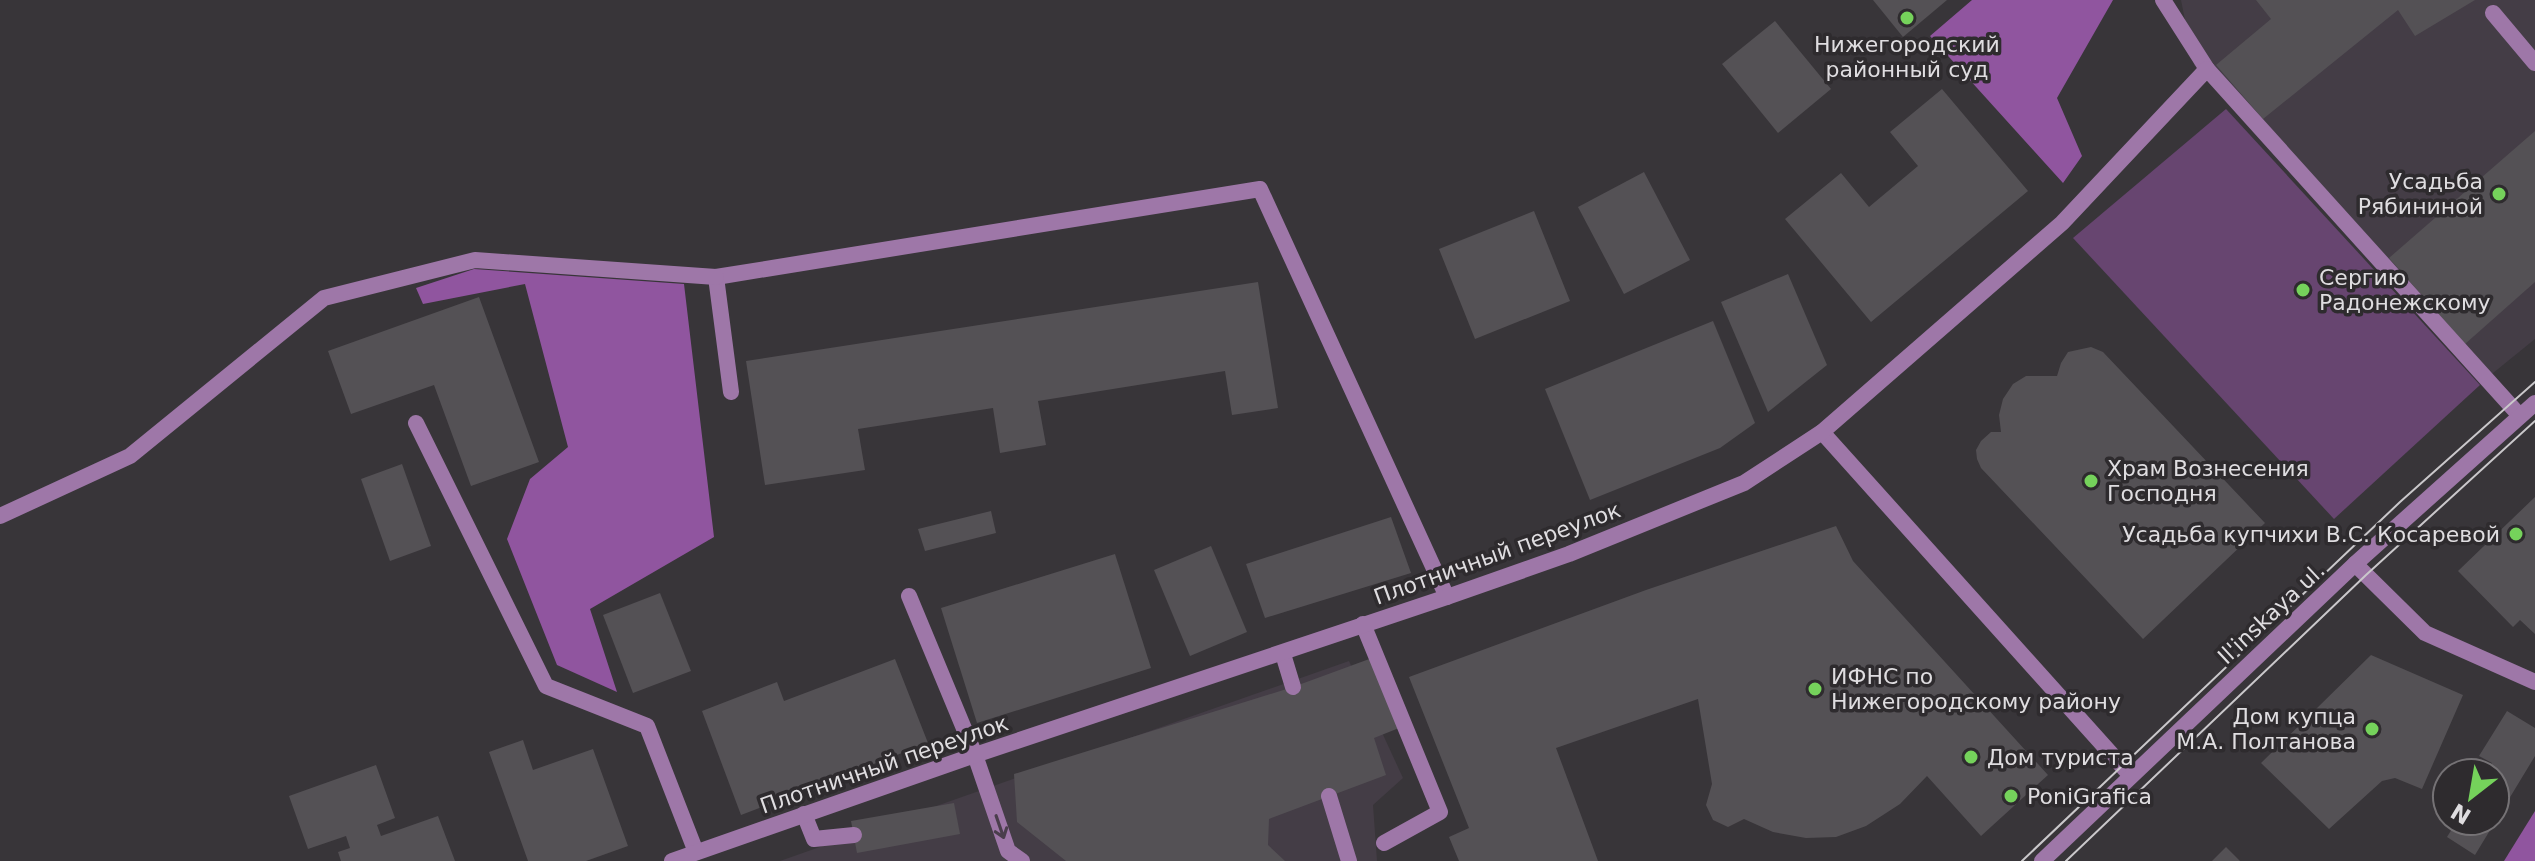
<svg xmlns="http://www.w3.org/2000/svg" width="2535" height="861" viewBox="0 0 2535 861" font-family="'DejaVu Sans',sans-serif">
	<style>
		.built { fill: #443d46 }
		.green { fill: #674570 }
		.forest { fill: #90559f }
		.building { fill: #545155 }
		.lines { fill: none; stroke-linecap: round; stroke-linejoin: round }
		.service { stroke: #9e77a8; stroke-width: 16 }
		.minor { stroke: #9e77a8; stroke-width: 16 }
		.tertiary { stroke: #9e77a8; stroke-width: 16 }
		.tram { stroke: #cac8cb; stroke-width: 2 }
		.oneway { stroke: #4a3e4c }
		.poi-dot { fill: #75d25b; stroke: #2e2b2e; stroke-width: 3 }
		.labels { text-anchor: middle; stroke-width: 7; stroke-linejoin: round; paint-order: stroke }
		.poi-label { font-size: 22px; fill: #dfdde0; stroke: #2e2b2e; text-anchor: start }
		.street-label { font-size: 22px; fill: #dfdde0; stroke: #2e2b2e }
	</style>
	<rect width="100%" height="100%" fill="#383539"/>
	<g class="built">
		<polygon points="2181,0 2535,0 2535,339 2482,382 2194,65"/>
		<polygon points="1349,661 1403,778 1373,805 1377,861 780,861"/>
	</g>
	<polygon class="green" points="2226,109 2480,385 2334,519 2073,238"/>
	<g class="forest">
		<polygon points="1972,0 2113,0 2057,98 2082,156 2063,183 1930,36"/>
		<polygon points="474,269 684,284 714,537 590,609 617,692 557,665 507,539 530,479 568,447 525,284 423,304 416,288"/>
		<polygon points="2535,811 2535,861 2504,861"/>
	</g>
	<g class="building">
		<polygon points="1873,0 1947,0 1903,37"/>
		<polygon points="2256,0 2475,0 2415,36 2398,10 2263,119 2216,65 2271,19"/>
		<polygon points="1775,21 1831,89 1778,133 1722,64"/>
		<polygon points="1942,89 2028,191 1871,322 1785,219 1841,173 1869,207 1918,166 1890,132"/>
		<polygon points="2535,131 2535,282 2465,344 2389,258"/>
		<polygon points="1644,172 1690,260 1624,294 1578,207"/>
		<polygon points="1534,211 1570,301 1475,339 1439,249"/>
		<polygon points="1788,274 1827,365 1768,412 1721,302"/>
		<polygon points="1258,282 1278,408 1232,415 1225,371 1038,401 1046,445 1000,453 993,408 858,429 865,470 765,485 746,361"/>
		<polygon points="479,297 539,462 471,486 434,385 351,414 328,351"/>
		<polygon points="1713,321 1755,423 1720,448 1590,500 1545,389"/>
		<polygon points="2091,347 2103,352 2265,523 2143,639 1981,468 1977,459 1976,450 1981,441 1991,432 2001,432 1999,415 2003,399 2013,384 2026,376 2057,376 2061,363 2068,352"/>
		<polygon points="402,464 431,546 390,561 361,479"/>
		<polygon points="2535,497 2535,634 2520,620 2513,627 2458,571"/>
		<polygon points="991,511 996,533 925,551 918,529"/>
		<polygon points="1391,517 1411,573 1265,618 1246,564"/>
		<polygon points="1836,526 1853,561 2048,775 1981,836 1927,776 1900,804 1866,826 1836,837 1806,838 1773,832 1744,819 1728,827 1713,820 1706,805 1712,784 1698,699 1556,748 1598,861 1459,861 1449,837 1469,828 1409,677 1646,590"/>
		<polygon points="1211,546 1247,632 1190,656 1154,570"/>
		<polygon points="1115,554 1151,668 977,723 941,608"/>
		<polygon points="660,593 691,671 633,693 603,615"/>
		<polygon points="2371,655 2463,695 2422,789 2395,778 2382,781 2329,829 2261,763"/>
		<polygon points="1372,658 1399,728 1374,738 1386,775 1269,819 1268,845 1285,861 1066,861 1017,822 1014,774 1293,687"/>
		<polygon points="895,659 928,743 741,815 702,711 777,682 784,701"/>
		<polygon points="2507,711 2535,728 2535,756 2475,855 2447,837 2457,821 2495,821 2495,773 2486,773 2492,763 2479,756"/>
		<polygon points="523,740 533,770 593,749 628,846 586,861 528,861 489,752"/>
		<polygon points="376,765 395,818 377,825 381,836 438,816 455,861 341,861 338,852 350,848 346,836 308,849 289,796"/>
		<polygon points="954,803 960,834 857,853 851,821"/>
		<polygon points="2226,847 2240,861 2212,861"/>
	</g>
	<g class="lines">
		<g class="service">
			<polyline points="2163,0 2207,69"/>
			<polyline points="2493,13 2535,63"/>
			<polyline points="731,392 716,277 1260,189 1447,597"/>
			<polyline points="416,423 546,686 647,726 696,852"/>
			<polyline points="1822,432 2131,776"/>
			<polyline points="0,516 130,456 324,298 475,260 716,277"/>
			<polyline points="909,596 975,755 1008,851 1022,861"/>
			<polyline points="1363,624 1440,812 1384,843"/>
			<polyline points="1283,654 1293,687"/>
			<polyline points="1329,796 1349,861"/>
			<polyline points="804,814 814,839 854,835"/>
		</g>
		<g class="minor">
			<polyline points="2355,564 2425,633 2535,682"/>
			<polyline points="672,861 975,755 1447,597 1569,554 1744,483 1822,432 2062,223 2207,69 2520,416"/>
		</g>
		<polyline class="tertiary" points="2042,861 2355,564 2535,403"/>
		<g class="tram">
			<polyline points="2022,861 2400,502 2535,382"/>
			<polyline points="2066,861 2366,575 2535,421"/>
		</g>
	</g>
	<defs><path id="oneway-shaft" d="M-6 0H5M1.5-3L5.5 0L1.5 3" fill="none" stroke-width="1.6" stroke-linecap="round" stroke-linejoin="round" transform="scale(2)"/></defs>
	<use class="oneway" href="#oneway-shaft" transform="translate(1000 827) rotate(71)"/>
	<g class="poi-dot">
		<circle cx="1907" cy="18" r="8"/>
		<circle cx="2499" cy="194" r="8"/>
		<circle cx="2303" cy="290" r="8"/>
		<circle cx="2091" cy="481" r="8"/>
		<circle cx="2516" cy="534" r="8"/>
		<circle cx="1815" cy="689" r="8"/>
		<circle cx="2372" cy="729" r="8"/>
		<circle cx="1971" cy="757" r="8"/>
		<circle cx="2011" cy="796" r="8"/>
	</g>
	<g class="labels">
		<g class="poi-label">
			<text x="1907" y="52" text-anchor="middle">Нижегородский<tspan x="1907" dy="25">районный суд</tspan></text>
			<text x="2483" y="189" text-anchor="end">Усадьба<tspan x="2483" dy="25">Рябининой</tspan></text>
			<text x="2319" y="285">Сергию<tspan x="2319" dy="25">Радонежскому</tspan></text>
			<text x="2107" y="476">Храм Вознесения<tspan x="2107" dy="25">Господня</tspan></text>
			<text x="2500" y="542" text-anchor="end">Усадьба купчихи В.С. Косаревой</text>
			<text x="1831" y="684">ИФНС по<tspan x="1831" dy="25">Нижегородскому району</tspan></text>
			<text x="2356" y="724" text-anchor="end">Дом купца<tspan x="2356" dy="25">М.А. Полтанова</tspan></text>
			<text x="1987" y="765">Дом туриста</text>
			<text x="2027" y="804">PoniGrafica</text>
		</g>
		<g class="street-label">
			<text transform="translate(1497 553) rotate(-20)" y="8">Плотничный переулок</text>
			<text transform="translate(2271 613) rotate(-43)" y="8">Il'inskaya ul.</text>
			<text transform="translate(884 764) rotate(-19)" y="8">Плотничный переулок</text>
		</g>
	</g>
	<g transform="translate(2471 797) rotate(211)"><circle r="38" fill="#2e2b2e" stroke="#757275" stroke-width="2"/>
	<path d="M0-6L14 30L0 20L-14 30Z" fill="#75d25b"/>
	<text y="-12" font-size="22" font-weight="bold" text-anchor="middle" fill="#dfdde0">N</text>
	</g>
</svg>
